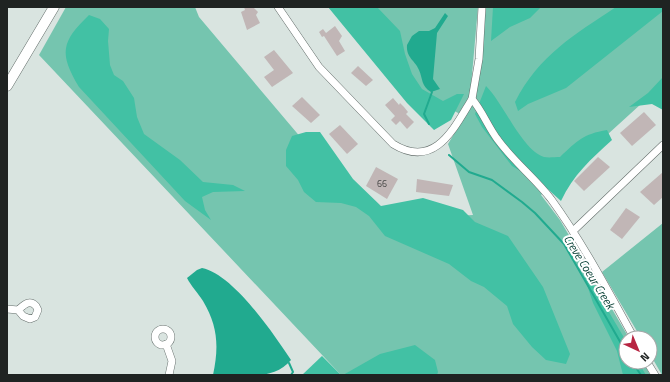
<svg xmlns="http://www.w3.org/2000/svg" width="670" height="382" viewBox="0 0 670 382" font-family="'Titillium Web',sans-serif">
	<style>
		.green { fill: #75c5af }
		.forest { fill: #42c1a4 }
		.water { fill: #21aa8f }
		.lines { fill: none; stroke-linecap: round; stroke-linejoin: round }
		.stream { stroke: #21aa8f; stroke-width: 2 }
		.building { fill: #c1b6b6 }
		.street-casing { stroke: #656f6c; stroke-width: 8 }
		.secondary-casing { stroke: #656f6c; stroke-width: 11 }
		.street { stroke: #fff; stroke-width: 7 }
		.secondary { stroke: #fff; stroke-width: 10 }
		.labels { text-anchor: middle; stroke-width: 4; stroke-linejoin: round; paint-order: stroke }
		.number-label { font-size: 9px; fill: #484847 }
		.water-label { font-size: 12px; font-style: italic; fill: #0a4237; stroke: #fff }
	</style>
	<rect width="100%" height="100%" fill="#d9e4e0"/>
	<g class="green">
		<polygon points="66,7 195,7 199,17 302,139 377,220 473,215 448,144 476,97 486,7 663,7 663,84 541,195 560,220 629,338 626,338 626,362 643,362 650,375 341,375 39,55"/>
		<polygon points="347,7 478,7 470,97 460,114 398,81"/>
		<polygon points="663,223 663,375 662,375 650,354 650,338 641,338 602,272"/>
	</g>
	<g class="forest">
		<polygon points="328,7 377,7 400,31 405,54 412,74 422,89 443,101 457,94 464,94 451,120 434,130 407,103"/>
		<polygon points="493,7 541,7 530,18 510,27 491,41"/>
		<path d="M616,7H663V11L566,88L528,104L518,111L515,102C539,55 574,35 616,7Z"/>
		<path d="M89,15L100,19L109,29L108,41L110,65L114,75L123,81L134,98L137,117L144,134L180,160L203,182L233,185L245,191L213,192L202,197L205,210L211,220L185,201L79,87C59,53 61,42 89,15Z"/>
		<polygon points="663,77 663,110 652,104 629,107 648,93"/>
		<path d="M486,86C504,104 522,150 544,157C549,158 555,157 560,157C577,141 583,134 607,130L612,140C591,159 573,175 561,201L542,184L512,166L482,127L475,114Z"/>
		<polygon points="306,132 320,132 353,179 381,206 423,198 463,210 475,222 508,236 543,287 570,354 566,364 546,360 532,347 513,324 507,306 484,287 471,281 449,264 385,236 369,216 356,207 341,203 316,202 304,192 298,180 286,166 286,150 292,136"/>
		<polygon points="580,263 626,341 626,362 638,362 646,375 623,375 617,351 593,303"/>
		<polygon points="415,345 435,360 438,372 437,375 343,375 380,354"/>
		<polygon points="322,356 341,375 302,375"/>
	</g>
	<g class="water">
		<path d="M445,13L448,16L437,33L433,79L440,89L431,92C421,86 423,79 419,70C415,60 406,58 407,45L412,36L419,31H429L435,28Z"/>
		<path d="M202,268C233,274 274,334 291,360C273,382 238,375 213,375C219,347 218,326 203,301C198,293 191,286 187,278L197,270Z"/>
	</g>
	<g class="lines">
		<g class="stream">
			<polyline points="429,124 424,114 432,92"/>
			<polyline points="449,155 469,172 492,180 522,202 535,213 564,244 626,352"/>
			<polyline points="632,362 641,375"/>
			<polyline points="289,363 293,372 291,375"/>
		</g>
	</g>
	<g class="building">
		<polygon points="244,7 253,7 258,12 256,15 260,23 247,30 241,12 245,10"/>
		<polygon points="335,26 342,36 339,41 345,51 337,56 324,36 322,37 319,32 323,29 326,33"/>
		<polygon points="274,50 293,73 272,87 264,77 274,70 264,57"/>
		<polygon points="358,66 373,80 366,86 351,73"/>
		<polygon points="302,97 320,115 311,123 292,106"/>
		<polygon points="393,98 399,105 400,103 404,107 408,112 406,114 414,122 407,129 400,121 396,125 391,120 395,116 385,105"/>
		<polygon points="644,112 656,125 632,146 620,133"/>
		<polygon points="340,125 358,144 347,154 329,134"/>
		<polygon points="598,157 610,167 584,191 574,181"/>
		<polygon points="376,167 398,179 387,199 366,186"/>
		<polygon points="663,172 663,197 654,205 640,192"/>
		<polygon points="417,179 453,185 449,196 416,192"/>
		<polygon points="626,208 640,217 622,239 610,230"/>
	</g>
	<g class="lines">
		<g class="street-casing">
			<g id="street">
				<path d="M278,7L319,67L393,144C435,170 454,128 472,99"/>
				<path d="M482,7L479,59L472,99C483,112 488,127 498,140C514,162 535,178 551,199C583,243 608,291 634,338"/>
				<polyline points="573,231 663,145"/>
				<path d="M7,309L18,310C24,305 29,299 36,306L38,310L35,317L30,319L23,316L18,310"/>
				<circle cx="163" cy="337" r="8"/>
				<polyline points="166,344 172,361 169,375"/>
				<polyline points="647,362 655,375"/>
			</g>
		</g>
		<g class="secondary-casing">
			<polyline id="secondary" points="7,86 54,7"/>
		</g>
		<use href="#street" class="street"/>
		<use href="#secondary" class="secondary"/>
	</g>
	<g class="labels">
		<g class="number-label">
			<text x="382" y="187">66</text>
		</g>
		<g class="water-label">
			<text transform="translate(589 272) rotate(58)" y="4">Creve Coeur Creek</text>
		</g>
	</g>
	<rect width="670" height="382" fill="none" stroke="#1f2322" stroke-width="16"/>
	<g transform="translate(638 350) rotate(136)"><circle r="19" fill="#ffffff" stroke="#a5a7a7"/>
	<path d="M0-3L7 15L0 10L-7 15Z" fill="#b72542"/>
	<text y="-6" font-size="11" font-weight="bold" text-anchor="middle" fill="#1f2322">N</text>
	</g>
</svg>
